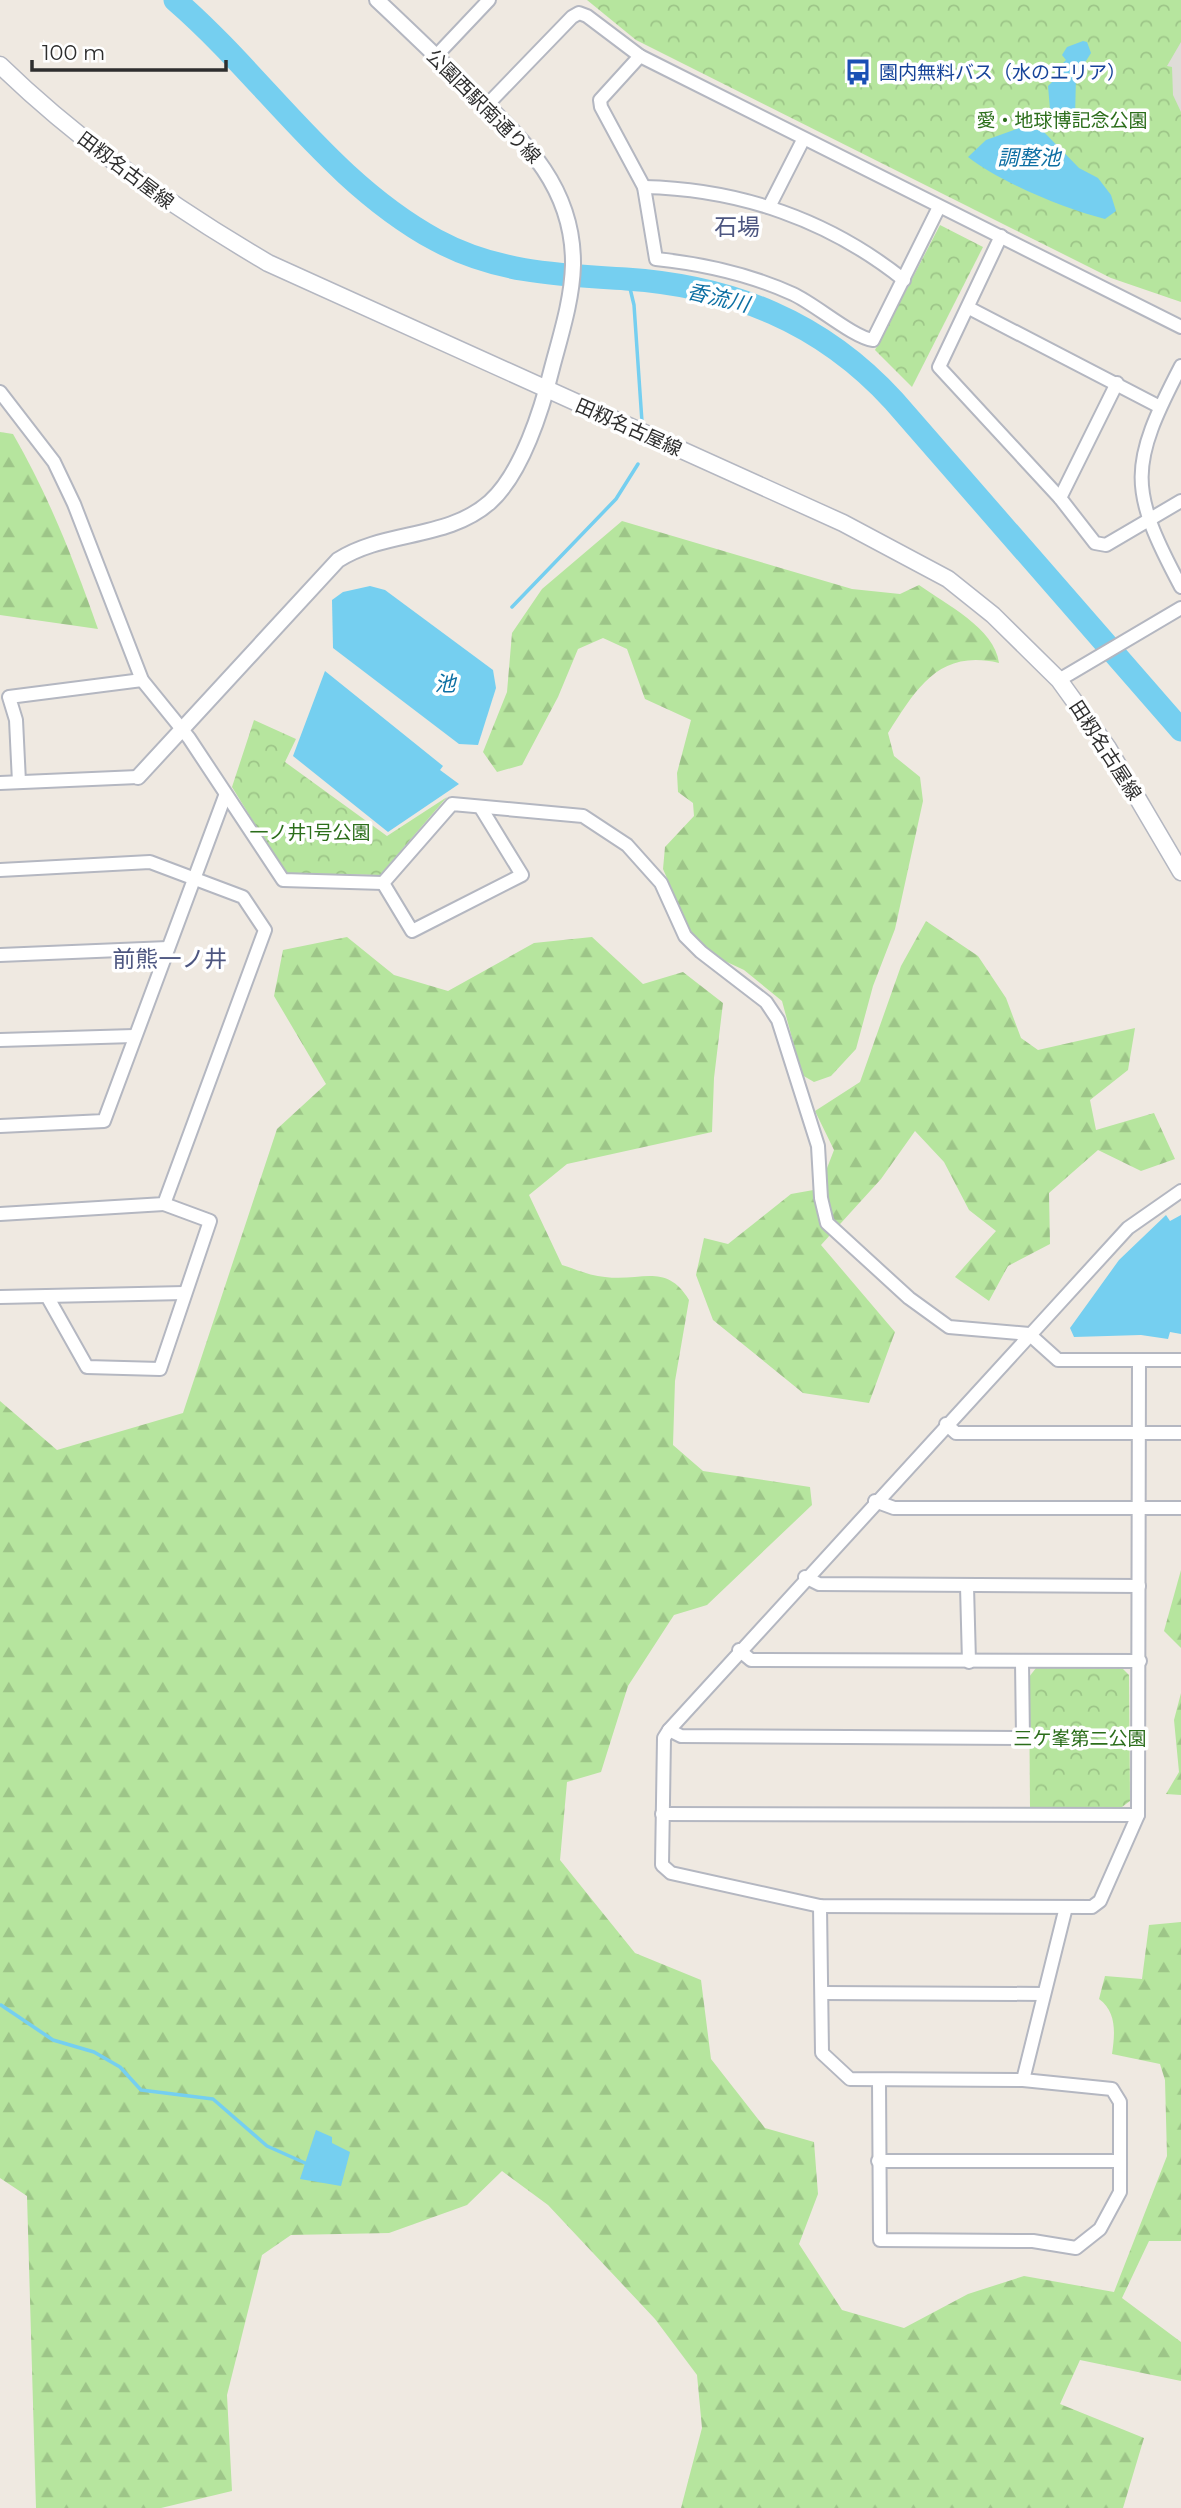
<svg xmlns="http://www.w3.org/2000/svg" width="1181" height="2508" viewBox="0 0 1181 2508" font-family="Montserrat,'Noto Sans JP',sans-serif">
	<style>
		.forest { fill: url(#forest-firs) }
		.park { fill: url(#park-crowns) }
		.plaza { fill: #dfdcd8 }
		.water { fill: #75cff0 }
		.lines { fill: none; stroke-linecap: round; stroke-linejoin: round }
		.stream { stroke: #75cff0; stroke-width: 3.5 }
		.river { stroke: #75cff0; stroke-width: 23 }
		.minor-casing { stroke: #b4b7c1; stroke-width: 16 }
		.tertiary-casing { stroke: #b4b7c1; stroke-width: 18 }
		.secondary-casing { stroke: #b4b7c1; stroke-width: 19 }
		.minor { stroke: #fff; stroke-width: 12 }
		.tertiary { stroke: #fff; stroke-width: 14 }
		.secondary { stroke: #fff; stroke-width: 16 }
		.labels { text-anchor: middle; stroke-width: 7; stroke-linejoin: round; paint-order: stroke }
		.transit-label { font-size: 19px; fill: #164399; stroke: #fff; text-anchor: start }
		.street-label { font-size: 19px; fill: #2e2e2e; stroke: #fff }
		.park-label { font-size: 19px; fill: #2c6e1b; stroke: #fff }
		.water-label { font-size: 21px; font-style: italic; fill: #0d6fa3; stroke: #fff }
		.quarter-label { font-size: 23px; fill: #4d5680; stroke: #fff }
	</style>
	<defs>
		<pattern id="forest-firs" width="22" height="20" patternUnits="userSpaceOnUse" patternTransform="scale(1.75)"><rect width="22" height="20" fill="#b6e59e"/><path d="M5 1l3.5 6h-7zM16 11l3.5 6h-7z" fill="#9dc588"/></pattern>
		<pattern id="park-crowns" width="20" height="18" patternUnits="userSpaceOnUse" patternTransform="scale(1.75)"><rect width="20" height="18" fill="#b6e59e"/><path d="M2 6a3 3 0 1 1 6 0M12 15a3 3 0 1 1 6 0" fill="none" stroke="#9dc588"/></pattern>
	</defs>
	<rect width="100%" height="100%" fill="#efe9e1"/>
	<g class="forest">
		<path d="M0,432L13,434C49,496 74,561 98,629L0,615Z"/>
		<path d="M622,521L852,589L900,594L919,585C945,604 995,628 999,663C939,649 917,688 888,733L894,756L920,777L923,801L895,929L873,986L856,1049L831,1076L814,1082L802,1075L782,1001L744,970L714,956L695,943L663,869L665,847L694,816L693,803L678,792L677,773L691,720L645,699L627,649L603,638L578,649L558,697L522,765L497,772L483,752L507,692L512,633L542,589Z"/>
		<polygon points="926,921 978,956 1006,998 1021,1038 1038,1050 1135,1028 1128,1070 1090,1100 1096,1130 1154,1113 1175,1159 1141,1171 1098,1150 1049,1193 1050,1244 1008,1266 989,1301 955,1277 996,1231 969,1210 944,1162 915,1131 881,1179 821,1245 895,1332 869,1403 803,1393 713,1320 696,1275 704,1238 728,1244 791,1194 819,1189 834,1150 815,1111 860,1082 901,966"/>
		<path d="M347,937L394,975L448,991L534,943L592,937L643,984L683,972L723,1003L714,1078L712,1132L567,1164L529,1195L562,1265C575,1269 590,1276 605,1277C641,1282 666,1262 689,1300L675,1381L673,1445L703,1471L810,1487L812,1505L707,1605L674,1615L628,1686L601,1772L567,1782L560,1860L635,1953L701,1980L711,2059L765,2128L814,2142L818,2194L799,2244L842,2310L904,2328L968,2294L1024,2276L1114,2292L1167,2156L1165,2080L1160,2064L1112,2054C1115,2034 1117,2012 1099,1999L1105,1976L1142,1979L1149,1925L1181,1922V2241H1149L1122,2298L1181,2342V2381L1080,2360L1060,2404L1144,2438L1123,2508H681L702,2428L697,2375L655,2319L548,2205L502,2171L467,2205L389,2233L291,2235L262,2255L227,2395L232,2491L161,2508H36L27,2196L0,2178V1401L57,1450L183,1413L277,1129L326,1084L274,996L283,950Z"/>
		<polygon points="1181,1570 1181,1648 1164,1631"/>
		<polygon points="1181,1693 1181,1795 1166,1794 1179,1772 1174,1720"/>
	</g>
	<g class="park">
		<polygon points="587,0 1181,0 1181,302 1111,278 636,40"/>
		<polygon points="940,225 983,247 912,387 875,350"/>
		<polygon points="254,720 296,739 285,762 387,836 447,797 380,875 285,873 232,787"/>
		<polygon points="1036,1668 1122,1668 1129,1675 1130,1801 1122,1807 1030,1807 1029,1677"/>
	</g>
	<polygon class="plaza" points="1181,42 1181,112 1173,95 1172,67 1167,66"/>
	<g class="water">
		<polygon points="1083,41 1087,42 1091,53 1076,77 1075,117 1061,117 1050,109 1048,86 1054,80 1055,71 1066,60 1062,55 1067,47"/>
		<path d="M1022,127L1043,131L1079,168L1098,178L1111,195L1116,211L1105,219C1065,209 1000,182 968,157L986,140Z"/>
		<polygon points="370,586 385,590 493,670 496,688 478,745 459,744 333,648 332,600 343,592"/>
		<polygon points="325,671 443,766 440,770 459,784 388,832 293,756"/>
		<polygon points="1166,1215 1170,1221 1181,1215 1181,1334 1170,1332 1168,1339 1141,1335 1074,1337 1070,1328 1119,1260"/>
		<polygon points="316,2130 332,2137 332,2143 350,2152 341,2186 300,2179"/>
	</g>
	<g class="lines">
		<g class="stream">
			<polyline points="628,280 634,305 642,422"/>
			<polyline points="512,607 616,499 638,464"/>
			<polyline points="1,2005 53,2040 94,2052 120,2067 141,2090 213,2099 267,2146 305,2163"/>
		</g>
		<path class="river" d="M175,0C264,77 331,183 436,240C497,273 559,275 626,279C732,286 822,322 894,401L1181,730"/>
		<g class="minor-casing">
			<g id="minor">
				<polyline points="436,56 489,0"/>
				<path d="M640,56L600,100L601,107L644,187L656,259C704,264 749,274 793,294C815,304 854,338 873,340L939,207"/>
				<polyline points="487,105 572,17 579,13 587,16 640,56 1181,327"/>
				<path d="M644,187C740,189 829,220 904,280"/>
				<polyline points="769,207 803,140"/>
				<polyline points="1001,236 939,367 1060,498 1095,543 1106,545 1181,501"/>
				<polyline points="969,308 1160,407"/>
				<path d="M1181,366C1129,466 1128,488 1181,587"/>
				<polyline points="0,392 54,462 74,504 142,680 189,738 283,880 383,883 452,804 583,816 627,845 661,883 685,936 701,952 766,1002 778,1020 818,1146 821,1198 827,1223 909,1298 949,1327 1029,1334 1058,1360 1181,1360"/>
				<polyline points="1060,498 1117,383"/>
				<polyline points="1059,680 1181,608"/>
				<polyline points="19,782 16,720 9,697 142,680"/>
				<polyline points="0,783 138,777"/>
				<polyline points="0,870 150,862 243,897 265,930 164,1204 0,1214"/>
				<polyline points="383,883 412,931 522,875 481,808"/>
				<polyline points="0,955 168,948"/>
				<polyline points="0,1040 134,1036"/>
				<polyline points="0,1126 104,1121 225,796"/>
				<polyline points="47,1296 87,1367 160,1369 210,1221 164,1204"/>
				<polyline points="0,1297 185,1293"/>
				<polyline points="1139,1360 1138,1815 1100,1901 1092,1907 820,1906 671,1873 662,1865 664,1738 669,1730 1128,1228 1181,1191"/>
				<polyline points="946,1424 956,1433 1181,1433"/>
				<polyline points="875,1501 894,1508 1181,1508"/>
				<polyline points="805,1577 819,1584 1139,1586"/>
				<polyline points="967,1586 969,1662"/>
				<polyline points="739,1650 751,1660 1140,1661"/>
				<polyline points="669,1730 681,1736 1023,1738 1022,1662"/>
				<polyline points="662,1814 1138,1815"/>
				<polyline points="820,1906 822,2053 850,2079 1023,2080 1066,1907"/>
				<polyline points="823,1993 1044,1994"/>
				<polyline points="879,2081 880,2240 1033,2241 1076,2248 1100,2229 1120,2192 1120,2102 1112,2089 1023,2080"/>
				<polyline points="878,2161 1120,2161"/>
			</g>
		</g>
		<g class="tertiary-casing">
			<path id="tertiary" d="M138,777L338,560C385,530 447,540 490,502C522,473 542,409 552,368C561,334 572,300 573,265C574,185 522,139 469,88C439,59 408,29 377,0"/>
		</g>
		<g class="secondary-casing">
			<path id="secondary" d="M0,65C80,143 171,206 268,263L843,523L948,579L993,615L1059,680L1108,748L1181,872"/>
		</g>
		<use href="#minor" class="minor"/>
		<use href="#tertiary" class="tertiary"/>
		<use href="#secondary" class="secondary"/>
	</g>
	<defs>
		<g id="bus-bare" transform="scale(2.1)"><path d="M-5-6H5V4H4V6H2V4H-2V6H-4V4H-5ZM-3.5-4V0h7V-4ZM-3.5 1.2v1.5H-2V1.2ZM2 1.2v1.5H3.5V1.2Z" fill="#1a4fb4" stroke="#fff" stroke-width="2.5" paint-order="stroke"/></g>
	</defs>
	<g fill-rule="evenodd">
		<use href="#bus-bare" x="858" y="72"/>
	</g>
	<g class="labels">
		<g class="transit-label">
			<text x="879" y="79">園内無料バス（水のエリア）</text>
		</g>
		<g class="street-label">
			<text transform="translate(484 106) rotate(45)" y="7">公園西駅南通り線</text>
			<text transform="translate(126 170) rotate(37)" y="7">田籾名古屋線</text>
			<text transform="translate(629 427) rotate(24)" y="7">田籾名古屋線</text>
			<text transform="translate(1106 750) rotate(57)" y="7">田籾名古屋線</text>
		</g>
		<g class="park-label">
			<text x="1062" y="127">愛・地球博記念公園</text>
			<text x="310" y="839">一ノ井1号公園</text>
			<text x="1080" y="1745">三ケ峯第二公園</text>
		</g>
		<g class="water-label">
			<text x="1029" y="165">調整池</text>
			<text transform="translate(718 298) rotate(13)" y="7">香流川</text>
			<text x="445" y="691">池</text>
		</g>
		<g class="quarter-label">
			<text x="737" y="235">石場</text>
			<text x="170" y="967">前熊一ノ井</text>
		</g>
	</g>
	<path d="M32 60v10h194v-10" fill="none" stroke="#2e2e2e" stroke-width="3.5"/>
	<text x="42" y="60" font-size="21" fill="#2e2e2e" stroke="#ffffff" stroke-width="5" paint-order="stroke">100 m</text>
</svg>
